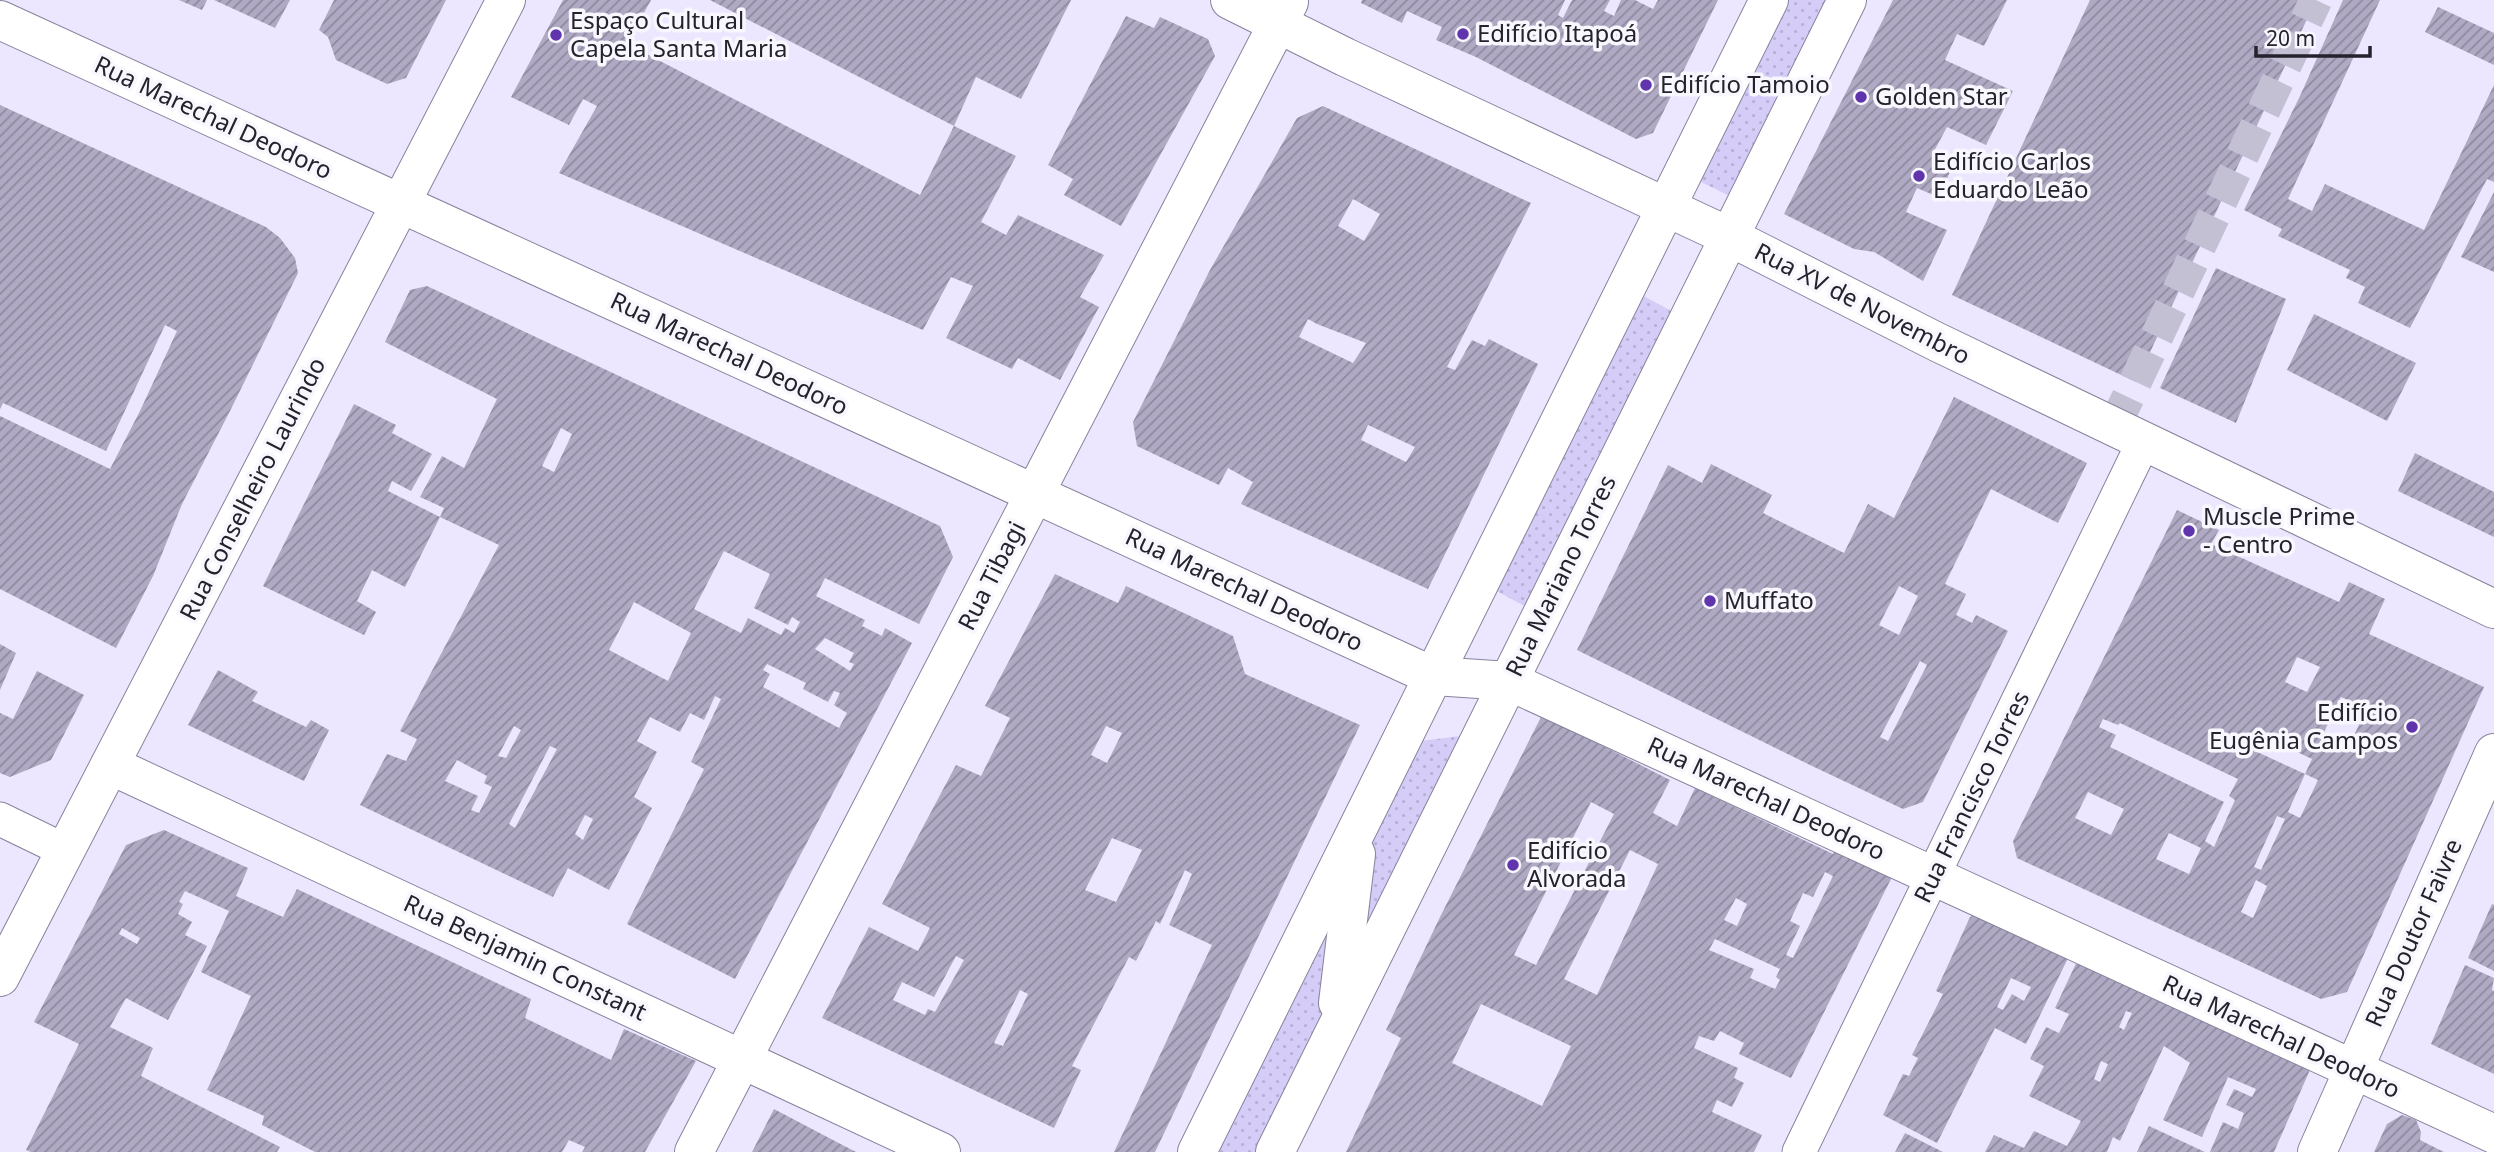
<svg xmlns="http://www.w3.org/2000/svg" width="2494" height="1152" viewBox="0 0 2494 1152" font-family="'Noto Sans',sans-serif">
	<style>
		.grass { fill: url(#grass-dots) }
		.building { fill: url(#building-hatch); fill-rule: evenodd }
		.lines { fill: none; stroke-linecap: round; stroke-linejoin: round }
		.street-tunnel { stroke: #c4c0d4; stroke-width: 33; stroke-dasharray: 33 17; stroke-linecap: butt }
		.street-casing { stroke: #88839c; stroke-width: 35 }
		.secondary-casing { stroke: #88839c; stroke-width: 40 }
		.street { stroke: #fff; stroke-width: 33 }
		.secondary { stroke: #fff; stroke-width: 38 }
		.poi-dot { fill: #6034ac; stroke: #f8f7fd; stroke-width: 2.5 }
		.labels { text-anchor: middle; stroke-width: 7; stroke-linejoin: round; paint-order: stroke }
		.poi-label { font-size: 24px; fill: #25222d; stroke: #f8f7fd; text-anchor: start }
		.street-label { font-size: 24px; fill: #25222d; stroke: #f8f7fd }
	</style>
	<defs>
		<pattern id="grass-dots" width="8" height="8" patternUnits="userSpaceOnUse" patternTransform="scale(1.75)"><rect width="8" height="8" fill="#d5ccf8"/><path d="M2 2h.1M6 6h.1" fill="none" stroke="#b7afd5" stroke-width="1.8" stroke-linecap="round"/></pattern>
		<pattern id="building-hatch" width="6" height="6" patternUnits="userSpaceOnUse" patternTransform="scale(1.75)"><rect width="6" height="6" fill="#afa9c3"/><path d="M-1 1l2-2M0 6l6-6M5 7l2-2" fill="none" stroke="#8e899f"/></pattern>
	</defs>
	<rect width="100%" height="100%" fill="#ece7fe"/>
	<g class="grass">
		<polygon points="1787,0 1851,0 1750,206 1695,179"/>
		<polygon points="1640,294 1688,320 1536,612 1487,586"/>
		<polygon points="1469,735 1349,979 1368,830 1412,742"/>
		<polygon points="1346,872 1324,1031 1261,1152 1202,1152"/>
	</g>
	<g class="building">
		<polygon points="179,0 207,0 202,10"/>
		<polygon points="214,0 290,0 275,28"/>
		<polygon points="334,0 446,0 406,78 387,84 336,60 328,37 319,30"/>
		<polygon points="563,0 651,0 627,44 920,195 954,126 1016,156 981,222 1006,235 1018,215 1104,255 1080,297 1099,307 1060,380 1018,358 1012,369 946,338 973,286 951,277 923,330 559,173 597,106 583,99 569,125 511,97"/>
		<polygon points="710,0 1071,0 1021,99 976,77 954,126"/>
		<polygon points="1362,0 1565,0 1558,15 1563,18 1572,0 1610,0 1604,11 1614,16 1621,0 1635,0 1653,9 1658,0 1718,0 1653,133 1636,139 1476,57 1436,40 1442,27 1407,11 1402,23 1361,3"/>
		<polygon points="1893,0 2007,0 1984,46 1957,34 1945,60 2013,91 1986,145 1947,127 1933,153 1954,164 1938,197 1917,188 1906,212 1947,230 1923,281 1874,252 1854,249 1784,214"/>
		<polygon points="2090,0 2316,0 2136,382 1952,295"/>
		<polygon points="2343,0 2380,0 2288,199 2312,211 2325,184 2424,230 2494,85 2494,182 2487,179 2410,328 2358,303 2365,287 2346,278 2350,270 2278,236 2282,229 2244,210 2300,96"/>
		<polygon points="2438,7 2494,33 2494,65 2425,32"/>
		<polygon points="1126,16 1154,28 1160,17 1208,39 1215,56 1121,226 1064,195 1073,179 1048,165"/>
		<polygon points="0,105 266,227 280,238 295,258 298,273 231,409 182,504 153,576 116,648 0,589 0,416 110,469 140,411 177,331 165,325 106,451 3,403 0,409"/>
		<path d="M1323,106L1531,203L1447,367L1455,370L1472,340L1485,346L1489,339L1538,364L1428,589L1241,504L1253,482L1228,468L1219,485L1137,446L1133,422L1210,270L1297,118ZM1353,199L1380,214L1364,241L1338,226ZM1308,319L1317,324L1366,343L1353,363L1299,337ZM1368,425L1415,447L1406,462L1361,440Z"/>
		<polygon points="2494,192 2494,272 2461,257"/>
		<polygon points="2216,268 2286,299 2236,423 2160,388"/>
		<path d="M427,286L940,526L953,557L919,624L825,578L816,596L865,620L862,626L882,636L885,628L912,643L735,979L627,924L704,769L691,762L721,699L715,696L704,720L690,713L680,732L650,717L637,741L657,752L634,797L652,808L609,890L568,868L553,897L360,805L387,754L406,761L417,739L400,731L499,545L440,517L444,508L420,497L442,456L464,468L497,399L385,342L410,290ZM561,428L572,434L554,472L542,466ZM724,551L770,574L754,608L788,625L792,617L800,622L794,633L785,628L781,635L748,618L741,633L694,609ZM634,602L691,633L668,681L609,650ZM825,638L854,653L849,662L854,664L850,671L815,649ZM767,664L806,683L803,689L828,702L834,691L840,693L834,705L847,713L839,728L763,687L770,674L763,670ZM514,726L521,730L506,758L498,756ZM550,746L557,749L515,828L509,824ZM457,760L487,776L484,783L492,787L479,813L471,810L478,796L445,781ZM585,815L593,819L583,840L575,834Z"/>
		<polygon points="2314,314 2416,363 2387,421 2287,370"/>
		<path d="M1954,397L2087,463L2058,523L1991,489L1945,584L1966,594L1956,615L1972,623L1976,615L2008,631L1923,802L1903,809L1810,765L1577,650L1668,465L1702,483L1711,464L1772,495L1763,513L1844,553L1868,504L1894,518ZM1899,586L1918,596L1899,635L1879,625ZM1920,661L1927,665L1888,741L1880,737Z"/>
		<polygon points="354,404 396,425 392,433 432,454 411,491 392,481 388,491 440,517 405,587 372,570 357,601 376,612 364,635 263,586"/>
		<polygon points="2415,453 2494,492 2494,537 2398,491"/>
		<path d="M2177,510L2219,530L2211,544L2339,602L2349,582L2385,599L2369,634L2484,687L2347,992L2321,999L2017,858L2013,841ZM2297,657L2320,667L2307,692L2285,682ZM2341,697L2367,708L2349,746L2323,734ZM2103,719L2118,725L2120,723L2238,779L2229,796L2235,800L2214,847L2205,841L2224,802L2110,747L2116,735L2099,727ZM2261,735L2312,759L2305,774L2318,780L2300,818L2288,812L2305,774L2253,750ZM2088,792L2124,809L2111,835L2075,818ZM2277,816L2285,819L2261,870L2254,867ZM2169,833L2201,848L2189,874L2156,859ZM2256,880L2267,886L2253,918L2241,912Z"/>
		<path d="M1055,574L1118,603L1126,586L1233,636L1245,674L1360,725L1155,1152H1114L1212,945L1169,925L1192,874L1185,870L1160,924L1156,921L1136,961L1129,957L1072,1066L1081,1070L1054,1128L822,1018L869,927L918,951L930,928L882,904L956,765L981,776L1010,718L985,706ZM1106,726L1122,733L1107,763L1091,755ZM1112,838L1142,850L1116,902L1085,890ZM956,956L964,960L935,1012L928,1009L925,1015L893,1000L902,982L934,997ZM1020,990L1028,994L1003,1046L994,1043Z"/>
		<polygon points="0,644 16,653 0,690"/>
		<polygon points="218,670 258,692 252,701 306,727 311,720 329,730 304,781 188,725"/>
		<polygon points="37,671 84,695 51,760 10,777 0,773 0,713 13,719"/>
		<path d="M1542,715L1670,780L1653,813L1677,826L1695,788L1833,854L1838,846L1894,873L1791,1078L1739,1054L1744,1043L1720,1031L1714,1041L1699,1036L1694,1048L1738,1068L1734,1078L1744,1083L1732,1107L1717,1100L1712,1112L1762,1135L1754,1152H1346L1401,1038L1386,1030L1440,917ZM1591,802L1614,814L1536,965L1514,955ZM1630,850L1658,864L1597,995L1564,979ZM1825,872L1833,876L1793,958L1786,955L1800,926L1790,921L1803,893L1813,897ZM1736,898L1747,904L1737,926L1724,920ZM1715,939L1780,969L1776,977L1780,980L1775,989L1750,978L1754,969L1709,950ZM1481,1004L1571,1046L1542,1106L1452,1063Z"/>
		<path d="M164,830L248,868L236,896L283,917L297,889L531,999L525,1018L611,1060L624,1029L696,1061L645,1152H582L585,1147L569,1140L562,1152H315L262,1125L264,1116L207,1090L251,996L201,972L229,911L185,891L179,902L183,904L178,914L192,922L185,935L207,946L168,1020L126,998L110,1027L153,1048L141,1076L280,1147L277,1152H31L26,1150L79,1044L34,1022L126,845ZM122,928L140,938L137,944L119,934Z"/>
		<polygon points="2492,904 2494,905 2494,971 2468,958"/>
		<path d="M1981,912L2070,954L2026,1044L1995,1028L1937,1143L1883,1115L1903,1074L1909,1076L1918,1058L1912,1055L1943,994L1936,991L1970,917ZM2011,978L2031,987L2024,1001L2012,994L2003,1010L1997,1007Z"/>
		<path d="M2080,955L2312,1065L2274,1152H2210L2223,1122L2238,1129L2244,1113L2226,1105L2234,1089L2252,1097L2256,1089L2228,1077L2202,1137L2163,1120L2190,1063L2164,1046L2120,1141L2113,1137L2107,1152H1985L1994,1135L2024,1148L2034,1131L2067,1146L2081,1121L2029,1096L2044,1066L2030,1059L2046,1027L2059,1033L2069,1014L2055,1008ZM2126,1011L2132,1013L2124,1030L2119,1027ZM2101,1061L2108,1064L2100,1082L2094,1079Z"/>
		<polygon points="2465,965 2494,978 2492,990 2494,991 2494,1074 2431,1044"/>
		<polygon points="774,1109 831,1139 856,1152 752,1152"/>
		<polygon points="2402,1115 2416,1120 2421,1132 2420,1140 2444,1152 2374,1152 2387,1124"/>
		<polygon points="2149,1126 2205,1152 2137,1152"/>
		<polygon points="1905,1133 1943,1152 1895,1152"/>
	</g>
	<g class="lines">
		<polyline class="street-tunnel" points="2114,427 2316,0"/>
		<g class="street-casing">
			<g id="street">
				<polyline points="0,819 66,851"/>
				<polyline points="1799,1152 2144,441"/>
			</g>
		</g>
		<g class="secondary-casing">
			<g id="secondary">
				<polyline points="1230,0 1345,57 1728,236 1937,342 2494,609"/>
				<polyline points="0,20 1415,668 1434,676 1509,681 2494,1134"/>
				<polyline points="110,765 941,1152"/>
				<polyline points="0,977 506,0"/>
				<polyline points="1338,1003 1356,854"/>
				<polyline points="694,1152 1289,2"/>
				<polyline points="1197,1152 1769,0"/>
				<polyline points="1275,1152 1847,0"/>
				<polyline points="2317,1152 2494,753"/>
			</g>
		</g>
		<use href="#street" class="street"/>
		<use href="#secondary" class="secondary"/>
	</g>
	<g class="poi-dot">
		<circle cx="1463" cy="34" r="7"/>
		<circle cx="556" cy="35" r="7"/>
		<circle cx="1646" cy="85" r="7"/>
		<circle cx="1861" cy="97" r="7"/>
		<circle cx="1919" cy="176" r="7"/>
		<circle cx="2189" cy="531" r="7"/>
		<circle cx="1710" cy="601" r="7"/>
		<circle cx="2412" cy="727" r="7"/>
		<circle cx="1513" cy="865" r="7"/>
	</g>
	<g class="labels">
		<g class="poi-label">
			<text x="570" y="29">Espaço Cultural<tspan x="570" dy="28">Capela Santa Maria</tspan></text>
			<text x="1477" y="42">Edifício Itapoá</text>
			<text x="1660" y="93">Edifício Tamoio</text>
			<text x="1875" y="105">Golden Star</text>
			<text x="1933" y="170">Edifício Carlos<tspan x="1933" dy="28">Eduardo Leão</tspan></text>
			<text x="2203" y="525">Muscle Prime<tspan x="2203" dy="28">- Centro</tspan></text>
			<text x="1724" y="609">Muffato</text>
			<text x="2398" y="721" text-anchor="end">Edifício<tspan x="2398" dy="28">Eugênia Campos</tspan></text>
			<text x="1527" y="859">Edifício<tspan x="1527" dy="28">Alvorada</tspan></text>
		</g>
		<g class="street-label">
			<text transform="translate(213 118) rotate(25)" y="8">Rua Marechal Deodoro</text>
			<text transform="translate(1862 304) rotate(27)" y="8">Rua XV de Novembro</text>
			<text transform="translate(729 354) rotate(25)" y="8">Rua Marechal Deodoro</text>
			<text transform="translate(253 489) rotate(-63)" y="8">Rua Conselheiro Laurindo</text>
			<text transform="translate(992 576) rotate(-63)" y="8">Rua Tibagi</text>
			<text transform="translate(1561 576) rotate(-64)" y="8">Rua Mariano Torres</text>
			<text transform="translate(1244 590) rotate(25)" y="8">Rua Marechal Deodoro</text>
			<text transform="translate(1972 797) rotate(-64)" y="8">Rua Francisco Torres</text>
			<text transform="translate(1766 799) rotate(25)" y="8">Rua Marechal Deodoro</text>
			<text transform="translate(2414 933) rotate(-66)" y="8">Rua Doutor Faivre</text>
			<text transform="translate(525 958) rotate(25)" y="8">Rua Benjamin Constant</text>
			<text transform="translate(2281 1037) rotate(25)" y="8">Rua Marechal Deodoro</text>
		</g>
	</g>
	<path d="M2256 46v10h114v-10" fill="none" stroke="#25222d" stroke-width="3.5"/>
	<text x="2266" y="46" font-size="21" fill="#25222d" stroke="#f8f7fd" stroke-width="5" paint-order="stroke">20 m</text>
</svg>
